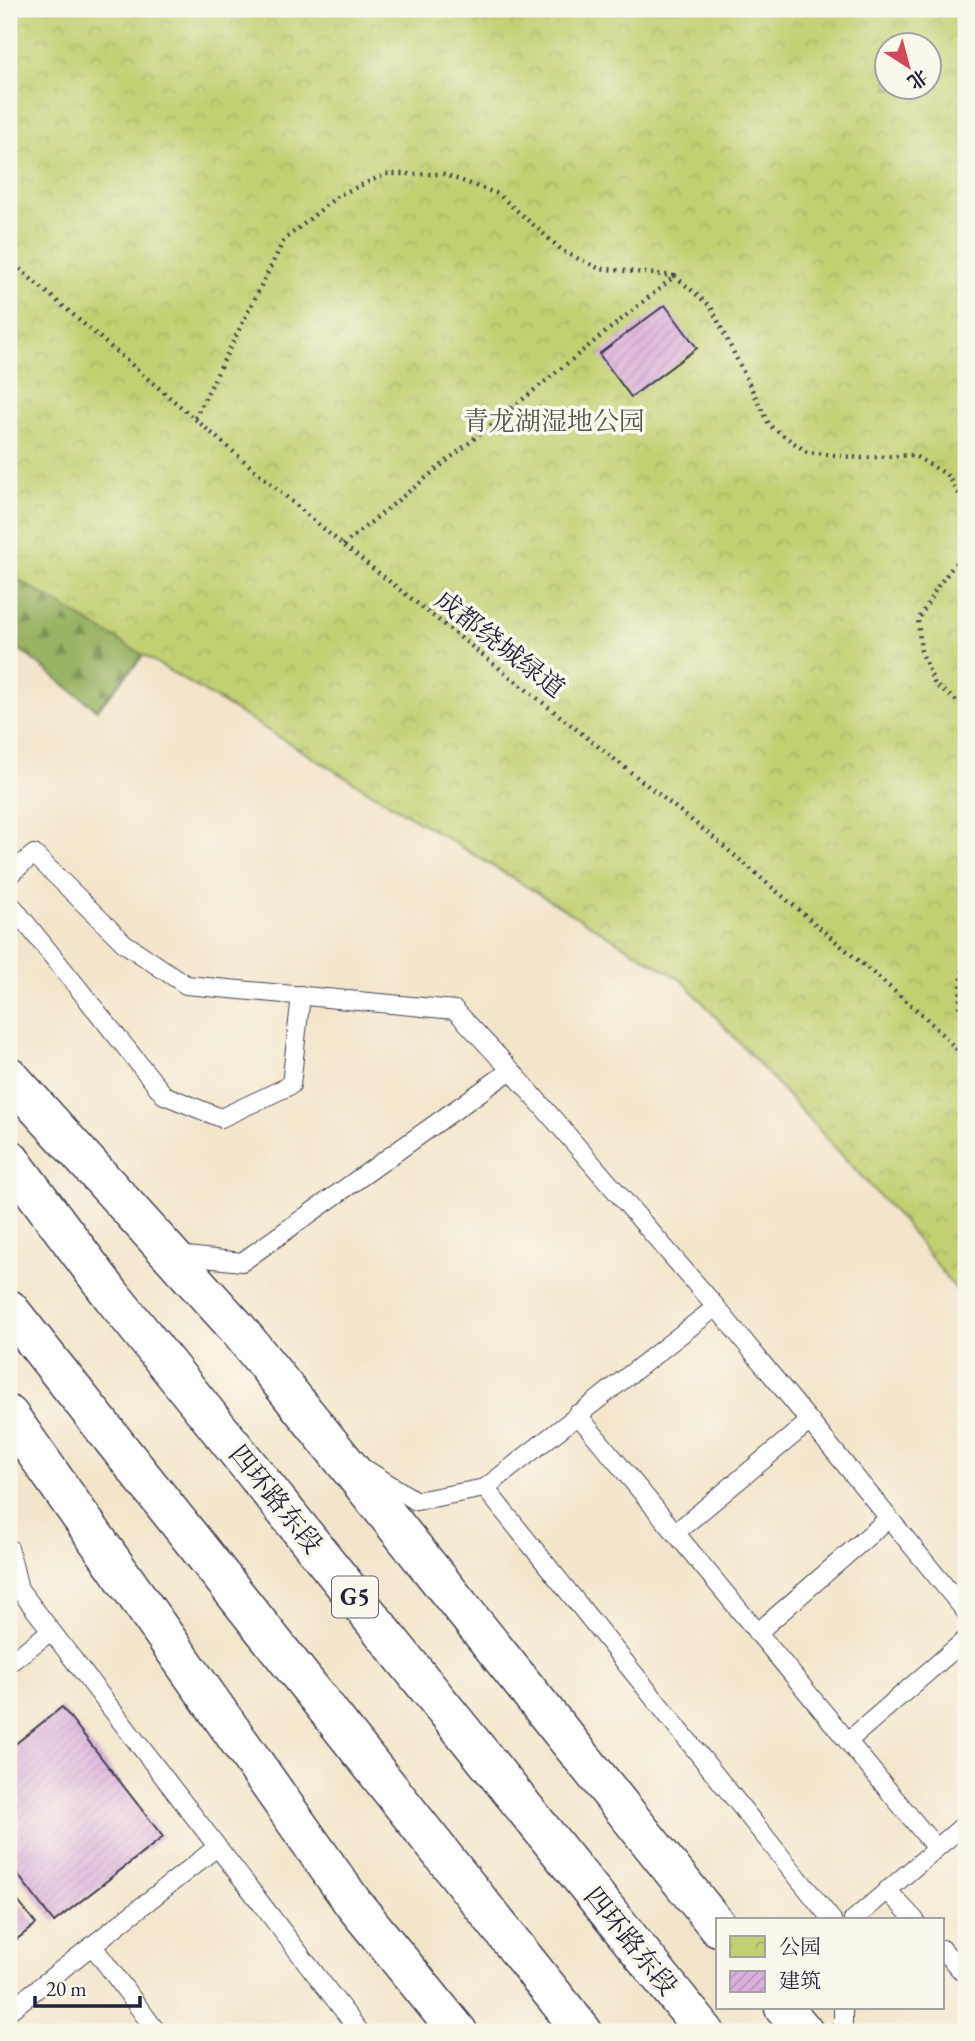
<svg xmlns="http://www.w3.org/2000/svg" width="975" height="2041" viewBox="0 0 975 2041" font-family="'EB Garamond','Noto Serif SC',serif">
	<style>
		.forest { fill: url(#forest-firs); stroke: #5e6a50; stroke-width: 2 }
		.park { fill: url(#park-crowns); stroke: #727956; stroke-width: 2; fill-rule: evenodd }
		.building { fill: url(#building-hatch) }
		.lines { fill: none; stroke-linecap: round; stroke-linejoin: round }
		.lane-casing { stroke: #413f51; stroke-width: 20 }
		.highway-casing { stroke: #413f51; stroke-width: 41 }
		.path { stroke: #413f51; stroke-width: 4.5; stroke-dasharray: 2 5; stroke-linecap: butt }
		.lane { stroke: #fff; stroke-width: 18 }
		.highway { stroke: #fff; stroke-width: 38 }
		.labels { text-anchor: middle; stroke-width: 7; stroke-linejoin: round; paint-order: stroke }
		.shield { fill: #fbf7ec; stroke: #636270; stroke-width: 2 }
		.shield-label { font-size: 24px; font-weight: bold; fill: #22223b }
		.park-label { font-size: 26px; fill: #52564c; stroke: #fbf7ec }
		.street-label { font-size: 26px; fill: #22223b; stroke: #fbf7ec }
	</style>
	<defs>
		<pattern id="forest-firs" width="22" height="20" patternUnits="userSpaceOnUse" patternTransform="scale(1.75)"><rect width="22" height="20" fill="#99b264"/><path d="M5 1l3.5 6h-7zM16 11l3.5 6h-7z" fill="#7c9054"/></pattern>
		<pattern id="park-crowns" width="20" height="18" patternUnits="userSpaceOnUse" patternTransform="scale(1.75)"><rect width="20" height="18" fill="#c2d072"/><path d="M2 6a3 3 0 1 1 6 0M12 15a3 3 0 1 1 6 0" fill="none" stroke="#a6b264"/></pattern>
		<pattern id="building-hatch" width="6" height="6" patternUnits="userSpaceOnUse" patternTransform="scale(1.75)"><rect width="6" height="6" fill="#dbafdb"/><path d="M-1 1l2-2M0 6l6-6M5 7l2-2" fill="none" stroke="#bc96bd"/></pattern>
	</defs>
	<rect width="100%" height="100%" fill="#fbf7ec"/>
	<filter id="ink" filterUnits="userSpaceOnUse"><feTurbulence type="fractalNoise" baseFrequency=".0143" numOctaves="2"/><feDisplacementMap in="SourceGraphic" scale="14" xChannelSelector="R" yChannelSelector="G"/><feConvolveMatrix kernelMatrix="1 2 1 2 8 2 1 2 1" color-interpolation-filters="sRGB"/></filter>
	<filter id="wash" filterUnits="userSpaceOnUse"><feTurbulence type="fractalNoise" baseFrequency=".00686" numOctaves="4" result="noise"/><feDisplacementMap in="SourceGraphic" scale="28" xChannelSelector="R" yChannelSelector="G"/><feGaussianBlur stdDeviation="1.57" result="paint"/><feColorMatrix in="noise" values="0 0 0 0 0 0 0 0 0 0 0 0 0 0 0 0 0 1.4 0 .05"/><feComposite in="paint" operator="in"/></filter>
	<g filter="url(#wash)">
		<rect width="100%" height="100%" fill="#f3e5cb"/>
		<polygon class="forest" points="9,312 224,560 97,710 9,641"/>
		<path class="park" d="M9,9H966V1302L903,1222L683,981L9,574ZM888,46H930V88H888Z"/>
		<g id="blocks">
			<g class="building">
				<polygon points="665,305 697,348 631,397 599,354"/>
				<polygon points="62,1707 163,1837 54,1922 9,1863 9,1749"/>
				<polygon points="9,1890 36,1924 12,1943 9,1939"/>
			</g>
		</g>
	</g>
	<g filter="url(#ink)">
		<use href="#blocks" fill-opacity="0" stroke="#413f51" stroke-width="2"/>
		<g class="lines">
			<g class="lane-casing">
				<g id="lane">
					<polyline points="9,875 34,854 124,943 186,985 455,1010 511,1070 242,1262 177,1255"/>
					<polyline points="9,902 164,1095 221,1118 291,1085 301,995"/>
					<polyline points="511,1070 716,1307"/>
					<polyline points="577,1414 936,1848"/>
					<polyline points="367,1470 416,1501 485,1488 832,1920"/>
					<polyline points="485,1488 716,1307 966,1612"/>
					<polyline points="675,1533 810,1421"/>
					<polyline points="9,1548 19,1589 360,2032"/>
					<polyline points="757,1633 889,1518"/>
					<polyline points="9,1663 51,1631"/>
					<polyline points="848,1741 966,1639"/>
					<polyline points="887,1890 915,1920"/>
					<polyline points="853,1920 966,1823"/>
					<polyline points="92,1945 157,2032"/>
					<polyline points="942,1949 966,1976"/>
					<polyline points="843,2008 843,2032"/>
					<polyline points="9,2011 217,1847"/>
					<polyline points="9,2027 13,2032"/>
				</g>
			</g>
			<g class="highway-casing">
				<g id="highway">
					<polyline points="9,1076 237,1328 718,1927"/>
					<polyline points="9,1158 112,1296 705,2032"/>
					<polyline points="9,1309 583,2032"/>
					<polyline points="9,1415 353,1903 458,2032"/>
					<polyline points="784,2008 804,2032"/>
				</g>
			</g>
			<g class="path">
				<polyline points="9,260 332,536 714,838 926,1018 966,1059"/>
				<polyline points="195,418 284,240 339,195 386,174 443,174 498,194 564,252 598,268 674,276"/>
				<polyline points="966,531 965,551 938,586 918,620 921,651 935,685 966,708"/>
				<polyline points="343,545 675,276 711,307 770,426 807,452 861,458 913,455 946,474 966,504"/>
				<polyline points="966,943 959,1005 966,1036"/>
			</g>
			<use href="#lane" class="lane"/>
			<use href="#highway" class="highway"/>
		</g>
	</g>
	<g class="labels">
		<rect class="shield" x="332" y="1576.5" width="46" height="41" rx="5"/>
		<g class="shield-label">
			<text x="355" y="1605">G5</text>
		</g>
		<g class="park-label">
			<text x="554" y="430">青龙湖湿地公园</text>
		</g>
		<g class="street-label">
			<text transform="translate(500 644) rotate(38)" y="9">成都绕城绿道</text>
			<text transform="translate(276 1499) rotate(51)" y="9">四环路东段</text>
			<text transform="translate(631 1941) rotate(51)" y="9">四环路东段</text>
		</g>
	</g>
	<rect width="975" height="2041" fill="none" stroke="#fbf7ec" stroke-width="35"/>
	<rect x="716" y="1918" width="228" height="91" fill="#fbf7ec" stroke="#a4a2a5" stroke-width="2"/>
	<rect x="730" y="1936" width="35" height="21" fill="url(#park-crowns)" stroke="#a4a2a5" stroke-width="2"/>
	<text x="779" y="1954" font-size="21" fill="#22223b">公园</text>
	<rect x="730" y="1971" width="35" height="21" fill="url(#building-hatch)" stroke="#a4a2a5" stroke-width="2"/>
	<text x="779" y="1988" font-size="21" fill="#22223b">建筑</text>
	<g transform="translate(908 66) rotate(144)"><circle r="33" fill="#fbf7ec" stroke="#a4a2a5" stroke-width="2"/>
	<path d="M0-5L12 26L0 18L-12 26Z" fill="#d1495b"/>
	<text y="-10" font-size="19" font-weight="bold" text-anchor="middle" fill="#22223b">北</text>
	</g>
	<path d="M35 1996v10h105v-10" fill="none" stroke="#22223b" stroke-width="3.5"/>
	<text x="46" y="1996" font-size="21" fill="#22223b" stroke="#fbf7ec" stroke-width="5" paint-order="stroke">20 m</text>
</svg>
